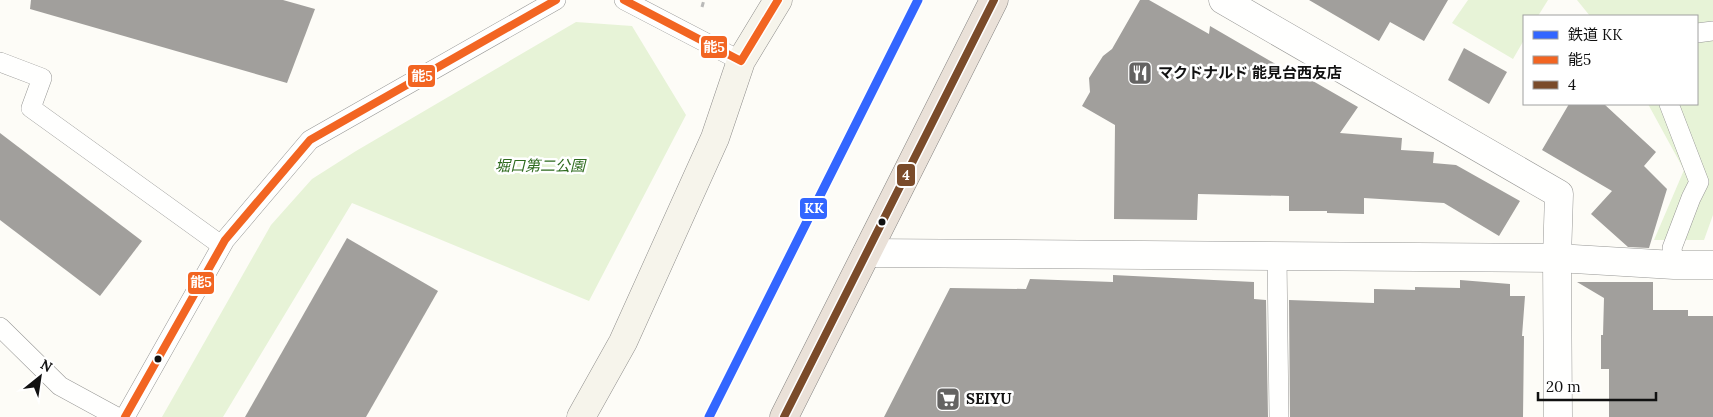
<svg xmlns="http://www.w3.org/2000/svg" width="1713" height="417" viewBox="0 0 1713 417" font-family="Lora,'Noto Sans JP',serif">
	<style>
		.green { fill: #e7f3d7 }
		.building { fill: #a19f9c }
		.lines { fill: none; stroke-linecap: round; stroke-linejoin: round }
		.lane-casing { stroke: #979795; stroke-width: 20 }
		.street-casing { stroke: #979795; stroke-width: 29 }
		.secondary-casing { stroke: #8e8d8b; stroke-width: 29 }
		.highway-casing { stroke: #858482; stroke-width: 29 }
		.path { stroke: #b9b9b8; stroke-width: 3; stroke-dasharray: 5 2.5; stroke-linecap: butt }
		.lane { stroke: #fffffe; stroke-width: 19 }
		.street { stroke: #fffffe; stroke-width: 28 }
		.secondary { stroke: #f6f4eb; stroke-width: 28 }
		.highway { stroke: #eae1d8; stroke-width: 28 }
		.bus-1-casing { stroke: #fff; stroke-width: 11 }
		.bus-2-casing { stroke: #fff; stroke-width: 11 }
		.bus-1 { stroke: #f26522; stroke-width: 8 }
		.bus-2 { stroke: #7a4b2a; stroke-width: 8 }
		.rail-1-casing { stroke: #fff; stroke-width: 12 }
		.rail-1 { stroke: #36f; stroke-width: 9 }
		.bus-dot { fill: #111; stroke: #fff; stroke-width: 2 }
		.labels { text-anchor: middle; stroke-width: 5; stroke-linejoin: round; paint-order: stroke }
		.poi-label { font-size: 15px; font-weight: bold; fill: #111; stroke: #fff; text-anchor: start }
		.park-label { font-size: 15px; font-style: italic; fill: #2f6b1f; stroke: #fff }
		.line-badge { stroke: #fff; stroke-width: 2 }
		.badge-label { font-size: 14px; text-anchor: middle; font-weight: bold; fill: #fff }
	</style>
	<rect width="100%" height="100%" fill="#fdfcf7"/>
	<g class="green">
		<polygon points="1468,0 1548,0 1538,16 1524,16 1524,40 1513,59 1452,23"/>
		<polygon points="1577,0 1713,0 1713,215 1704,240 1654,240 1684,170 1648,104 1697,104 1697,16 1590,16"/>
		<polygon points="576,22 632,26 686,115 589,301 352,203 223,417 162,417 271,225 312,179 356,151"/>
	</g>
	<g class="building">
		<polygon points="31,0 283,0 315,9 287,83 30,9"/>
		<polygon points="1140,0 1149,0 1209,34 1210,26 1291,73 1292,69 1358,107 1340,133 1402,138 1401,150 1434,152 1433,163 1456,165 1520,201 1499,236 1444,203 1364,198 1364,214 1327,213 1327,211 1289,211 1289,196 1198,194 1197,220 1114,219 1115,125 1082,106 1090,92 1089,78 1103,56 1112,49"/>
		<polygon points="1309,0 1448,0 1424,41 1390,22 1379,41"/>
		<polygon points="1464,48 1507,72 1489,104 1448,80"/>
		<polygon points="1569,104 1604,104 1656,152 1644,166 1667,189 1649,248 1628,247 1591,214 1612,191 1542,150"/>
		<polygon points="0,133 142,241 100,296 0,220"/>
		<polygon points="347,238 438,291 366,417 245,417"/>
		<polygon points="1113,275 1254,282 1254,299 1266,300 1268,417 884,417 950,288 1026,289 1030,279 1113,282"/>
		<polygon points="1460,280 1510,284 1510,296 1525,296 1522,336 1524,336 1523,417 1290,417 1289,300 1374,303 1374,289 1415,290 1415,287 1460,288"/>
		<polygon points="1577,282 1653,282 1653,310 1688,310 1688,316 1713,316 1713,417 1609,417 1609,369 1601,369 1601,335 1603,335 1604,298"/>
	</g>
	<g class="lines">
		<g class="lane-casing">
			<g id="lane">
				<polyline points="624,0 741,61"/>
				<polyline points="1697,33 1713,31"/>
				<polyline points="0,62 42,78 31,108 221,245"/>
				<polyline points="1669,104 1699,182 1691,198 1672,248 1674,265"/>
				<polyline points="1277,256 1279,417"/>
				<polyline points="0,327 60,386 117,417"/>
				<polyline points="125,417 225,240 310,140 556,0"/>
			</g>
		</g>
		<g class="street-casing">
			<g id="street">
				<polyline points="1223,0 1559,194 1557,258 1558,417"/>
				<polyline points="867,253 1557,258 1674,265 1713,265"/>
			</g>
		</g>
		<g class="secondary-casing">
			<polyline id="secondary" points="581,417 623,342 715,138 741,61 778,0"/>
		</g>
		<g class="highway-casing">
			<polyline id="highway" points="784,417 994,0"/>
		</g>
		<polyline class="path" points="702,7 704,0"/>
		<use href="#lane" class="lane"/>
		<use href="#street" class="street"/>
		<use href="#secondary" class="secondary"/>
		<use href="#highway" class="highway"/>
		<g class="bus-1-casing">
			<g id="bus-1">
				<polyline points="624,0 741,61 778,0"/>
				<polyline points="125,417 225,240 310,140 556,0"/>
			</g>
		</g>
		<g class="bus-2-casing">
			<polyline id="bus-2" points="784,417 994,0"/>
		</g>
		<use href="#bus-1" class="bus-1"/>
		<use href="#bus-2" class="bus-2"/>
		<g class="rail-1-casing">
			<polyline id="rail-1" points="709,417 918,0"/>
		</g>
		<use href="#rail-1" class="rail-1"/>
	</g>
	<defs>
		<g id="restaurant-square" transform="scale(1.25)"><rect x="-9" y="-9" width="18" height="18" rx="4" fill="#646362" stroke="#fff"/><path d="M-5-6h1v4h1v-4h1v4h1v-4h1v5L-1.5 .5V6h-2V.5L-5-1ZM5-6V6H3V1.5H1.5Q1.5-4 5-6Z" fill="#fff"/></g>
		<g id="supermarket-square" transform="scale(1.25)"><rect x="-9" y="-9" width="18" height="18" rx="4" fill="#646362" stroke="#fff"/><path d="M-6-5.5h2.5l.6 2H6L4.5 2H-2.5L-4.4-4H-6ZM-1.5 3.2a1.3 1.3 0 1 0 .1 0ZM3 3.2a1.3 1.3 0 1 0 .1 0Z" fill="#fff"/></g>
	</defs>
	<g fill-rule="evenodd">
		<use href="#restaurant-square" x="1140" y="73"/>
		<use href="#supermarket-square" x="948" y="399"/>
	</g>
	<g class="bus-dot">
		<circle cx="882" cy="222" r="4.5"/>
		<circle cx="158" cy="359" r="4.5"/>
	</g>
	<g class="labels">
		<g class="poi-label">
			<text x="1158" y="78">マクドナルド 能見台西友店</text>
			<text x="966" y="404">SEIYU</text>
		</g>
		<g class="park-label">
			<text x="540" y="171">堀口第二公園</text>
		</g>
	</g>
	<g class="line-badge">
		<rect x="700" y="35" width="28" height="24" rx="5" fill="#f26522"/>
		<rect x="407" y="64" width="29" height="24" rx="5" fill="#f26522"/>
		<rect x="896" y="163" width="20" height="24" rx="5" fill="#7a4b2a"/>
		<rect x="799" y="197" width="29" height="23" rx="5" fill="#36f"/>
		<rect x="187" y="271" width="28" height="24" rx="5" fill="#f26522"/>
	</g>
	<g class="badge-label">
		<text x="714" y="52">能5</text>
		<text x="422" y="81">能5</text>
		<text x="906" y="180">4</text>
		<text x="814" y="213">KK</text>
		<text x="201" y="287">能5</text>
	</g>
	<rect x="1523" y="15" width="175" height="90" fill="#ffffff" stroke="#a0a0a0"/>
	<rect x="1533" y="31" width="25" height="8" fill="#3366ff" stroke="#a0a0a0"/>
	<text x="1568" y="40" font-size="15" fill="#111111">鉄道 KK</text>
	<rect x="1533" y="56" width="25" height="8" fill="#f26522" stroke="#a0a0a0"/>
	<text x="1568" y="65" font-size="15" fill="#111111">能5</text>
	<rect x="1533" y="81" width="25" height="8" fill="#7a4b2a" stroke="#a0a0a0"/>
	<text x="1568" y="90" font-size="15" fill="#111111">4</text>
	<g transform="translate(40 377) rotate(30)" stroke="#ffffff" stroke-width="4" paint-order="stroke">
	<path d="M0-4L9 19L0 12L-9 19Z" fill="#111111"/>
	<text y="-8" font-size="14" font-weight="bold" text-anchor="middle" fill="#111111">N</text>
	</g>
	<path d="M1538 392v8h118v-8" fill="none" stroke="#111111" stroke-width="2.5"/>
	<text x="1546" y="392" font-size="15" fill="#111111" stroke="#ffffff" stroke-width="4" paint-order="stroke">20 m</text>
</svg>
